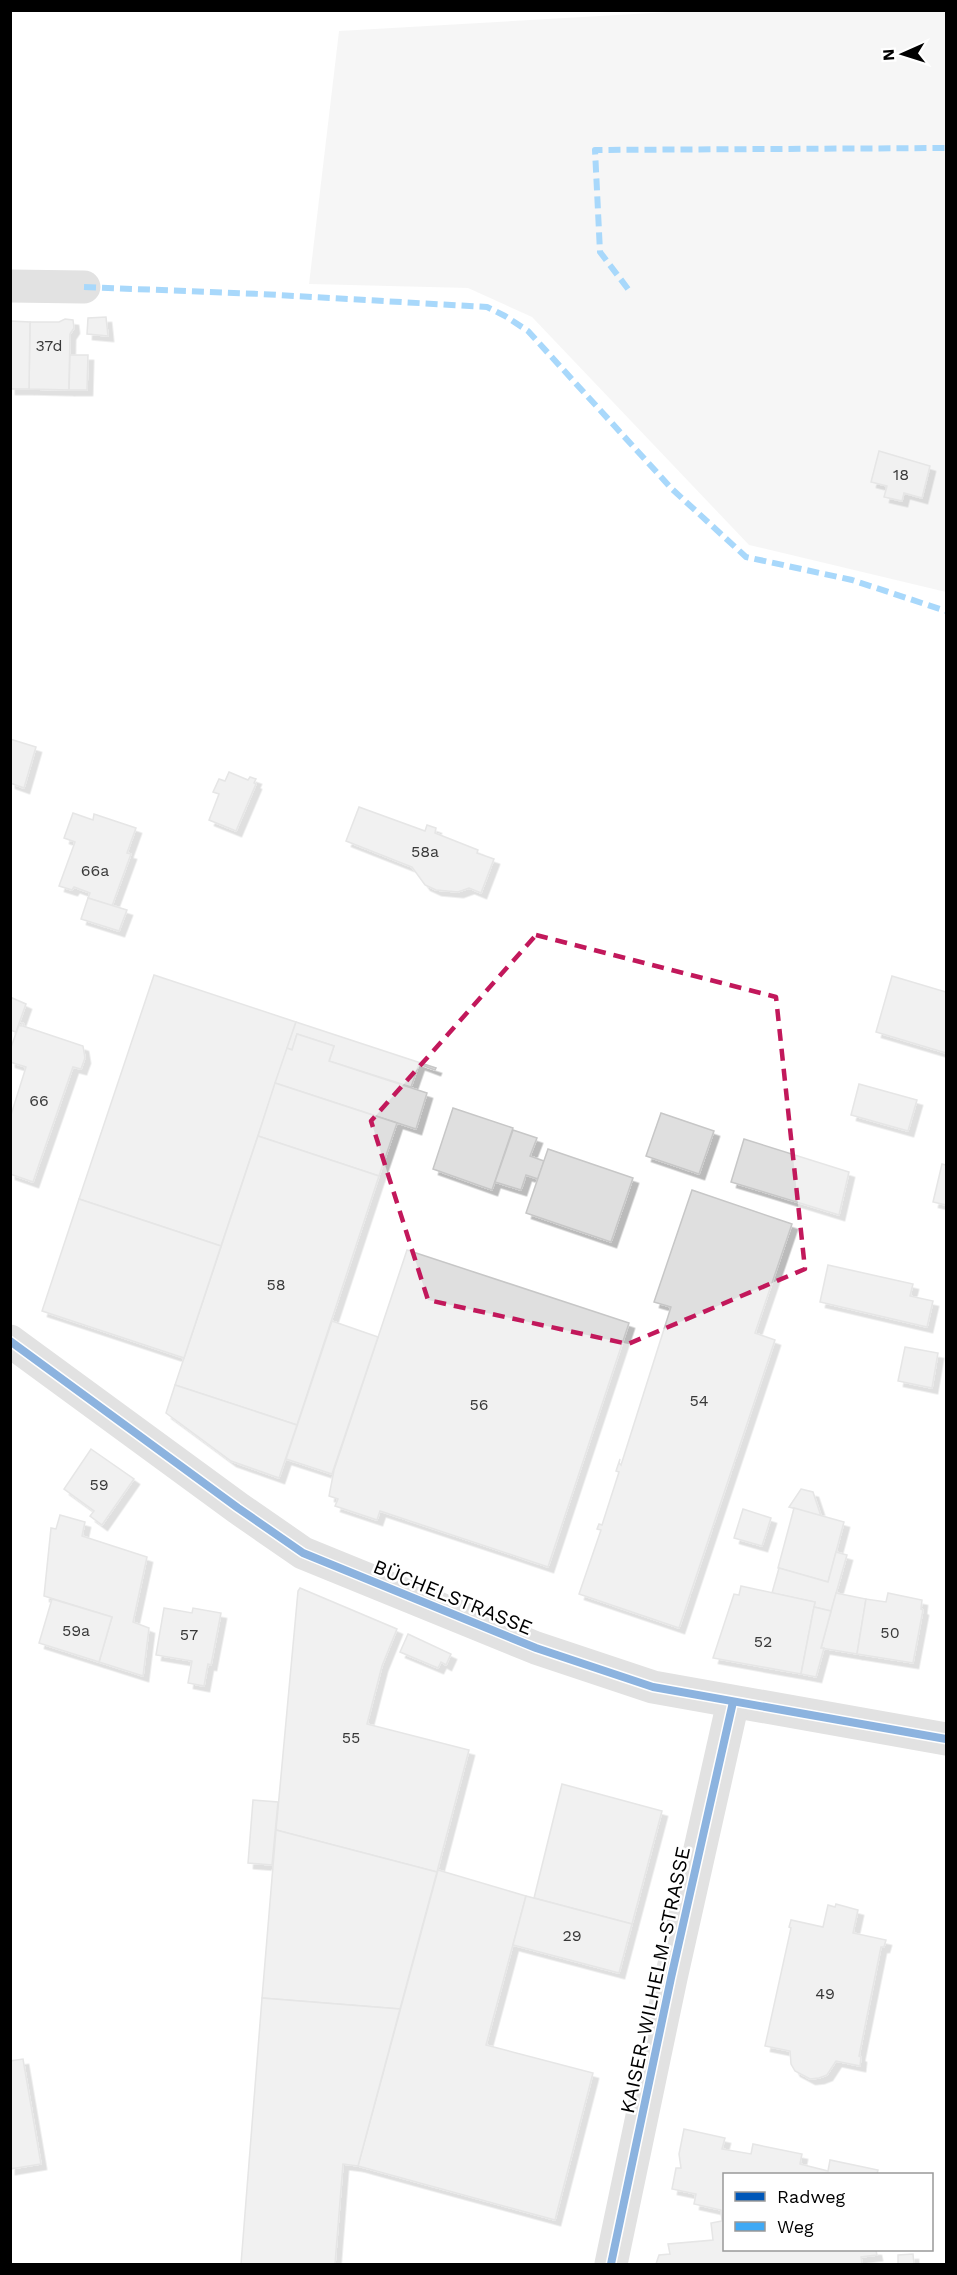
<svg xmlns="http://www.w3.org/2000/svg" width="957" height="2275" viewBox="0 0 957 2275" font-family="'Work Sans',sans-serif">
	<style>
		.green { fill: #ececec }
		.building { fill: #dfdfdf; stroke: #c7c7c7; stroke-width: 1.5; filter: url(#shadow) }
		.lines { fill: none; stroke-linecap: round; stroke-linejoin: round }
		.minor { stroke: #bebebe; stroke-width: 33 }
		.quiet { stroke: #3fa9f5; stroke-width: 6; stroke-dasharray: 12 6; stroke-linecap: butt }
		.cycleway-casing { stroke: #fff; stroke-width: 11 }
		.cycleway { stroke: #0057b8; stroke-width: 8 }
		.marked { fill: none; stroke: #c2185b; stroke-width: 4.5; stroke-dasharray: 12 8; stroke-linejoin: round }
		.labels { text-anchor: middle; stroke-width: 5; stroke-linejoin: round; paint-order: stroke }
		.number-label { font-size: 16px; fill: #383838 }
		.street-label { font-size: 20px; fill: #000; stroke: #fff }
	</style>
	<defs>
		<filter id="shadow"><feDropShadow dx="5.5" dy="5.5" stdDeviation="0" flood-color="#0004"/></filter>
	</defs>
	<rect width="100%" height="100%" fill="#fff"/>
	<polygon class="green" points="686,11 946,11 946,592 749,545 532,317 468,288 309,284 339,31"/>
	<g class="building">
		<polygon points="106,317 108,336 87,334 88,318"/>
		<polygon points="65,319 73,320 74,328 70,334 69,390 29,389 30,322 59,322"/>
		<polygon points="10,321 30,322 29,389 10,389"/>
		<polygon points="70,355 88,355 87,390 69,390"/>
		<polygon points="879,451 930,466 922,498 904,493 902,501 884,497 887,486 871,482"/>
		<polygon points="10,739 36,747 24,788 10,783"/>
		<polygon points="229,772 248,780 250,777 256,779 254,783 256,784 236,831 209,820 219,794 213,792 219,779 225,781"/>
		<polygon points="359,807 425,831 427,825 436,828 435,833 478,850 477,853 494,859 481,893 469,888 458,892 436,890 425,885 412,867 346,841"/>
		<polygon points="73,813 93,820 94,814 136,828 127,853 131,854 112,906 88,898 90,893 74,887 72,890 59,886 75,842 64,838"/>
		<polygon points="88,898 127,910 119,931 81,919"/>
		<polygon points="154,975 296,1022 221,1246 79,1199"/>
		<polygon points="892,976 946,992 946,1053 876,1032"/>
		<polygon points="10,997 26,1004 16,1032 10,1030"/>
		<polygon points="296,1022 436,1068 435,1070 419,1064 411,1087 329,1061 334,1046 297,1034 292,1050 287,1048"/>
		<polygon points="22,1023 24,1024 23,1026 83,1046 85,1058 81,1069 73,1067 33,1182 10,1174 10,1118 26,1067 10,1062 10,1050 19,1025 21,1026"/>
		<polygon points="297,1034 334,1046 329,1061 427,1093 416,1129 275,1083 287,1048 292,1050"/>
		<polygon points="275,1083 397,1123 379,1176 258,1136"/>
		<polygon points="859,1084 917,1100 908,1131 851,1115"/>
		<polygon points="453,1108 513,1128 492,1190 433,1169"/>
		<polygon points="661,1113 714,1131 699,1174 646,1156"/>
		<polygon points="513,1130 537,1138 530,1156 544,1161 538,1179 526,1175 521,1190 495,1182"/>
		<polygon points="258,1136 379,1176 297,1425 175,1385"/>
		<polygon points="744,1139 849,1172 839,1215 731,1182"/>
		<polygon points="548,1149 633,1178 611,1242 526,1213"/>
		<polygon points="942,1164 946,1165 946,1205 933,1202"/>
		<polygon points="692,1190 792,1224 755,1333 775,1340 679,1628 579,1594 601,1530 597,1529 599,1524 602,1525 619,1472 616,1471 620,1459 619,1463 621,1465 671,1307 654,1302"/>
		<polygon points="79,1199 221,1246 184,1358 42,1311"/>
		<polygon points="407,1250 629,1323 548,1567 380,1511 377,1520 335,1506 338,1499 329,1496 334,1470"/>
		<polygon points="828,1265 913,1284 910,1296 933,1301 927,1327 820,1302"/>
		<polygon points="332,1321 378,1337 332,1474 286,1459"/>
		<polygon points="905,1347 938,1353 932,1388 898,1381"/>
		<polygon points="175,1385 297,1425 279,1478 231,1461 166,1413"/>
		<polygon points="91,1449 134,1479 102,1525 90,1516 94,1511 64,1489"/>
		<polygon points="801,1489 813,1492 821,1516 789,1507"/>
		<polygon points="794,1508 844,1522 828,1582 778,1568"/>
		<polygon points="743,1509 771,1518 762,1546 734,1538"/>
		<polygon points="60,1515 85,1522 82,1536 147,1557 133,1622 149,1628 143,1676 99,1662 112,1617 44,1596 51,1528 56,1529"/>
		<polygon points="836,1552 847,1555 831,1611 814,1607 815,1602 772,1593 779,1568 828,1582"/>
		<polygon points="741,1586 815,1602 801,1674 713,1658 734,1594 739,1595"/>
		<polygon points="300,1588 397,1629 382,1666 367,1724 469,1750 437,1872 276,1830 298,1591"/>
		<polygon points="836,1593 866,1599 857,1654 821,1648"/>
		<polygon points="888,1593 922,1600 921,1609 923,1610 913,1663 857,1654 866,1599 886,1602"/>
		<polygon points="52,1599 112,1617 99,1662 39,1643"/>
		<polygon points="814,1607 831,1611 821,1648 824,1648 816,1677 801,1674"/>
		<polygon points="164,1608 192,1613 193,1608 221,1613 211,1665 208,1664 204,1686 188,1683 192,1661 156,1655"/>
		<polygon points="408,1634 451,1654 446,1665 441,1662 438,1668 400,1652"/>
		<polygon points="562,1784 662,1811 632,1924 534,1898"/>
		<polygon points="253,1800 278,1802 272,1865 248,1863"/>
		<polygon points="276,1830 437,1872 400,2009 262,1998"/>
		<polygon points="438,1870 526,1896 486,2045 593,2073 555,2220 358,2166"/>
		<polygon points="526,1896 632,1924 619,1973 513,1945"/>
		<polygon points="836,1904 858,1910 853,1933 886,1940 884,1947 881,1947 859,2056 861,2057 860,2066 836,2061 827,2075 819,2078 810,2079 795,2071 791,2064 790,2051 765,2046 791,1928 789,1927 791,1920 823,1927 828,1905 835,1907"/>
		<polygon points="262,1998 400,2009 358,2166 343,2164 335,2264 241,2264"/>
		<polygon points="23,2059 41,2164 10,2169 10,2061"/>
		<polygon points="684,2129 725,2138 722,2149 751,2154 753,2144 802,2154 800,2164 828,2171 830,2160 878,2170 877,2174 724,2174 724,2250 876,2250 877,2255 861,2257 862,2264 656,2264 659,2255 670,2254 668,2244 713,2240 711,2223 722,2221 721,2210 694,2204 696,2194 672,2189 676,2168 681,2168 679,2154"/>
		<polygon points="913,2254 914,2264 898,2264 898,2255"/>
	</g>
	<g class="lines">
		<g class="minor">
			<polyline points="10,286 84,287"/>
			<polyline points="10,1341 238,1508 303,1553 536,1648 653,1687 946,1739"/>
			<polyline points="611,2264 671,1978 733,1702"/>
		</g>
		<g class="quiet">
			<polyline points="84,287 261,294 487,307 505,316 528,331 672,489 746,557 852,580 946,611"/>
			<polyline points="628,289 600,252 595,150 946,148"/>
		</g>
		<g class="cycleway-casing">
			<g id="cycleway">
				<polyline points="10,1341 238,1508 303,1553 536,1648 653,1687 946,1739"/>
				<polyline points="611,2264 671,1978 733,1702"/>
			</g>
		</g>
		<use href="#cycleway" class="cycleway"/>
	</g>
	<path d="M0 0H957V2275H0ZM536,935L776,997L805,1269L628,1344L428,1300L371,1121Z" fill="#fff" fill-opacity=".55" fill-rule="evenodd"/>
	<path class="marked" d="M536,935L776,997L805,1269L628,1344L428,1300L371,1121Z"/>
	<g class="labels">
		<g class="number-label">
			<text x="49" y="351">37d</text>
			<text x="901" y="480">18</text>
			<text x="425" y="857">58a</text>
			<text x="95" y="876">66a</text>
			<text x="39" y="1106">66</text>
			<text x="276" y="1290">58</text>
			<text x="699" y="1406">54</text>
			<text x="479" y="1410">56</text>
			<text x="99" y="1490">59</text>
			<text x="76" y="1636">59a</text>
			<text x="890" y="1638">50</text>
			<text x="189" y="1640">57</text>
			<text x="763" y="1647">52</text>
			<text x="351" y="1743">55</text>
			<text x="572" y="1941">29</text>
			<text x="825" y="1999">49</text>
		</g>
		<g class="street-label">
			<text transform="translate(453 1597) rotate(22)" y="7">BÜCHELSTRASSE</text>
			<text transform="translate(655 1980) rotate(-78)" y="7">KAISER-WILHELM-STRASSE</text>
		</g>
	</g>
	<rect width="957" height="2275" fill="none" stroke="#000000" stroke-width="24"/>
	<rect x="723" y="2173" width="210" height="78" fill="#ffffff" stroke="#999999" stroke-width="1.5"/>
	<rect x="735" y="2192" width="30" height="9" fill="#0057b8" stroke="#999999" stroke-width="1.5"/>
	<text x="777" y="2203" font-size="18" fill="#000000">Radweg</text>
	<rect x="735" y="2222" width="30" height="9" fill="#3fa9f5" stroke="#999999" stroke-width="1.5"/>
	<text x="777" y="2233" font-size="18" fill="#000000">Weg</text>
	<g transform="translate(903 54) rotate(267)" stroke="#ffffff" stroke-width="4.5" paint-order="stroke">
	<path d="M0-4.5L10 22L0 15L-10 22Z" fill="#000000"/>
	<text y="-9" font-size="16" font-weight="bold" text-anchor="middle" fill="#000000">N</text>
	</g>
</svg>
